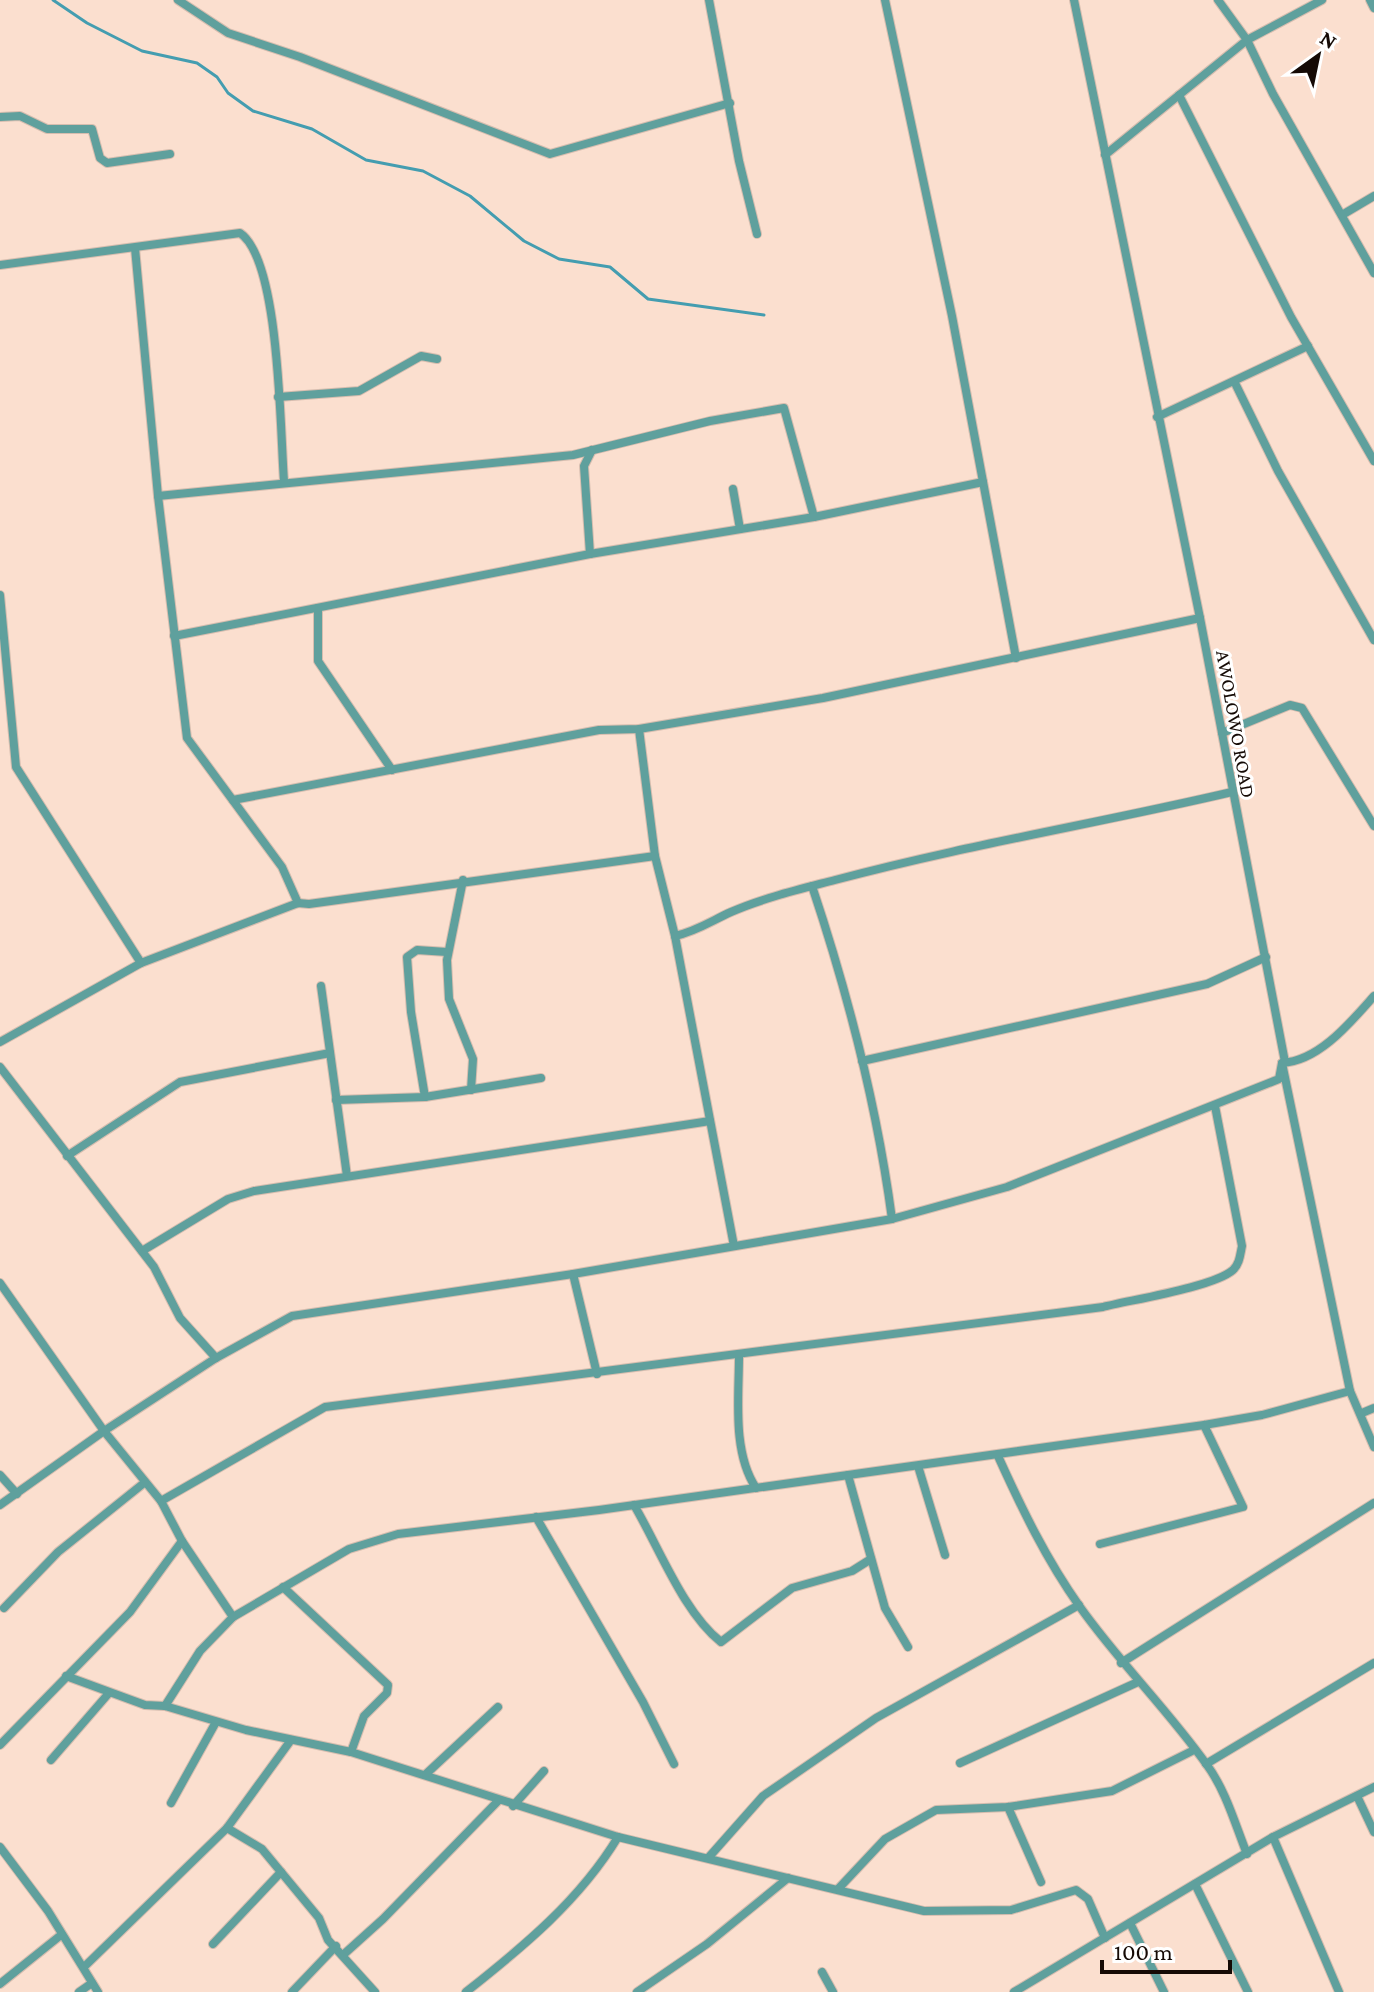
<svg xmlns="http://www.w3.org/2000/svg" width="1374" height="1992" viewBox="0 0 1374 1992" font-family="'Crimson Pro',serif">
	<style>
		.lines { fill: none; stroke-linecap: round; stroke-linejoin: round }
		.stream { stroke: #449db0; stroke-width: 3 }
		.minor-casing { stroke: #d6bdaf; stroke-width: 10 }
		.minor { stroke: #5fa09d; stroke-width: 8 }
		.labels { text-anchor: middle; stroke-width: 6; stroke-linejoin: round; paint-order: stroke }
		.street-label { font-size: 20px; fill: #150a05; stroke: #fff }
	</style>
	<rect width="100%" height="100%" fill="#fbdfcf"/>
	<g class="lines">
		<polyline class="stream" points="53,0 87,23 142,51 197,63 217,77 228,93 253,111 312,129 366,160 423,171 470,196 524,241 559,259 610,267 648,299 764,315"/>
		<g class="minor-casing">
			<g id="minor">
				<polyline points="178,0 228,33 300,57 550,154 730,103"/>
				<polyline points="709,0 739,161 757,234"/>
				<polyline points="885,0 952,316 1016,658"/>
				<polyline points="1074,0 1200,618 1285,1062 1282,1063 1350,1391 1374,1447"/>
				<polyline points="1218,0 1247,40 1273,94 1374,273"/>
				<polyline points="1370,0 1374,8"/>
				<polyline points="1179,95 1291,317 1374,461"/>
				<polyline points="0,117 20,116 47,129 92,129 100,158 107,163 170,154"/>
				<polyline points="1105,155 1247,40 1322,0"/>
				<polyline points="1342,215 1374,196"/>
				<polyline points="135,248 158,496 187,738 282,867 298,903"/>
				<path d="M0,265L240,233C280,260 280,430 284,481"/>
				<polyline points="1235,383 1278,471 1374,640"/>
				<polyline points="278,397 359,391 421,356 437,359"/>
				<polyline points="1157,417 1308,346"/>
				<polyline points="733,489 740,529"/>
				<polyline points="158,496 573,455 710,421 784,408 814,517"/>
				<polyline points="590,554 584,466 592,450"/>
				<polyline points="0,595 16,767 141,963"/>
				<polyline points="318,608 318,661 392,770"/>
				<polyline points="174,636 590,554 814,517 983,482"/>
				<polyline points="639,729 655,856 675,936 734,1246"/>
				<polyline points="1222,733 1290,705 1302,708 1374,826"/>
				<polyline points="233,800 599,730 639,729 823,698 1200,618"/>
				<polyline points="463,880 447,960 449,999 473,1059 471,1090"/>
				<path d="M812,886C848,994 877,1106 892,1219"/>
				<path d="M675,936C697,931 711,921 731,912C763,898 801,889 835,880C966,845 1100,823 1232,792"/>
				<polyline points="321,986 347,1176"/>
				<polyline points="0,1042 141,963 298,903 309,904 655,856"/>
				<polyline points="862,1061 1207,984 1266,957"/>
				<polyline points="0,1067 154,1267 180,1318 216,1358"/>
				<polyline points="425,1097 411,1012 407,957 417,950 447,952"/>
				<polyline points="336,1100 425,1097 541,1078"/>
				<polyline points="67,1156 180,1082 330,1053"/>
				<polyline points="142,1251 228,1199 254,1191 710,1121"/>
				<polyline points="573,1274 597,1374"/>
				<polyline points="0,1283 104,1431 161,1501 182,1541 233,1617"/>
				<path d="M739,1356C739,1397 732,1452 756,1488"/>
				<polyline points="1362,1413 1374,1408"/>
				<path d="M998,1456C1022,1509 1046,1559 1080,1607C1119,1662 1168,1710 1207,1765C1226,1791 1235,1824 1247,1854"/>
				<polyline points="918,1466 945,1555"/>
				<polyline points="0,1475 17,1494"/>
				<polyline points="848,1475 885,1608 908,1647"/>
				<path d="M161,1501L325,1407L1103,1307C1130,1300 1214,1287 1233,1270C1240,1263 1240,1255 1242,1246L1215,1106"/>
				<path d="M0,1505L104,1431L216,1358L292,1316L573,1274L892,1219L1007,1187L1279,1079L1282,1063C1319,1061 1350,1023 1374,996"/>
				<path d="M634,1505C659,1547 683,1612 721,1642L792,1588L852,1571L871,1559"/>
				<polyline points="536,1517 643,1702 674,1764"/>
				<polyline points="1100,1544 1243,1507 1204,1425"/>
				<polyline points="283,1587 388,1685 387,1693 364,1716 351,1752"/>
				<polyline points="4,1608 58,1552 144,1483"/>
				<polyline points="1121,1663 1374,1503"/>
				<polyline points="66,1676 145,1705 165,1706 246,1730 351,1752 618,1837 924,1911 1011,1910 1076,1890 1088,1899 1105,1938"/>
				<polyline points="165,1706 200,1651 233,1617 349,1549 398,1534 599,1510 1204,1425 1262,1415 1350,1391"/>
				<polyline points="0,1745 130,1612 182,1541"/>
				<polyline points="51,1760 109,1693"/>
				<polyline points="960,1763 1138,1682"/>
				<polyline points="1206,1764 1374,1663"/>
				<polyline points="426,1774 498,1707"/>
				<polyline points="1357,1796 1374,1832"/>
				<polyline points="171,1803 216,1722"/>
				<polyline points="513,1806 544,1771"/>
				<polyline points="1008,1807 1041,1882"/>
				<polyline points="227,1828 262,1849 319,1918 328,1940 375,1992"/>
				<polyline points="1273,1837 1339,1992"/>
				<polyline points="0,1847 48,1911 98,1992"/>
				<polyline points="709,1857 763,1796 876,1718 1079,1605"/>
				<polyline points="1195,1884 1248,1992"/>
				<polyline points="839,1888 885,1839 936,1810 1008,1807 1112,1791 1194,1750"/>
				<polyline points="1130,1923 1164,1992"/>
				<polyline points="213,1944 281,1872"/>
				<polyline points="343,1955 383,1919 498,1801"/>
				<polyline points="84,1967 227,1828 291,1740"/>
				<polyline points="822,1972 833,1992"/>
				<polyline points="0,1984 61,1935"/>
				<polyline points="79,1992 92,1983"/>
				<polyline points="292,1992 336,1946"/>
				<path d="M466,1992C523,1947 580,1900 618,1837"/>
				<polyline points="637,1992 707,1944 788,1878"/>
				<polyline points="1014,1992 1273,1837 1374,1787"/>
			</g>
		</g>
		<use href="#minor" class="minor"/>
	</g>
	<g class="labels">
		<g class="street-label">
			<text transform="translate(1236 724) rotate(80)" y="7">AWOLOWO ROAD</text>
		</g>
	</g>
	<g transform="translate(1318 56) rotate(33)" stroke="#ffffff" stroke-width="6" paint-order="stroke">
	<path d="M0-6L14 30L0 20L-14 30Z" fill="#150a05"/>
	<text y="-12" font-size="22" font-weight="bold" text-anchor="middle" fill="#150a05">N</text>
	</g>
	<path d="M1102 1960v12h128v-12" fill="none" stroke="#150a05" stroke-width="4"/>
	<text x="1114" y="1960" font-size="24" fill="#150a05" stroke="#ffffff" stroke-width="6" paint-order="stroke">100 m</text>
</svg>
